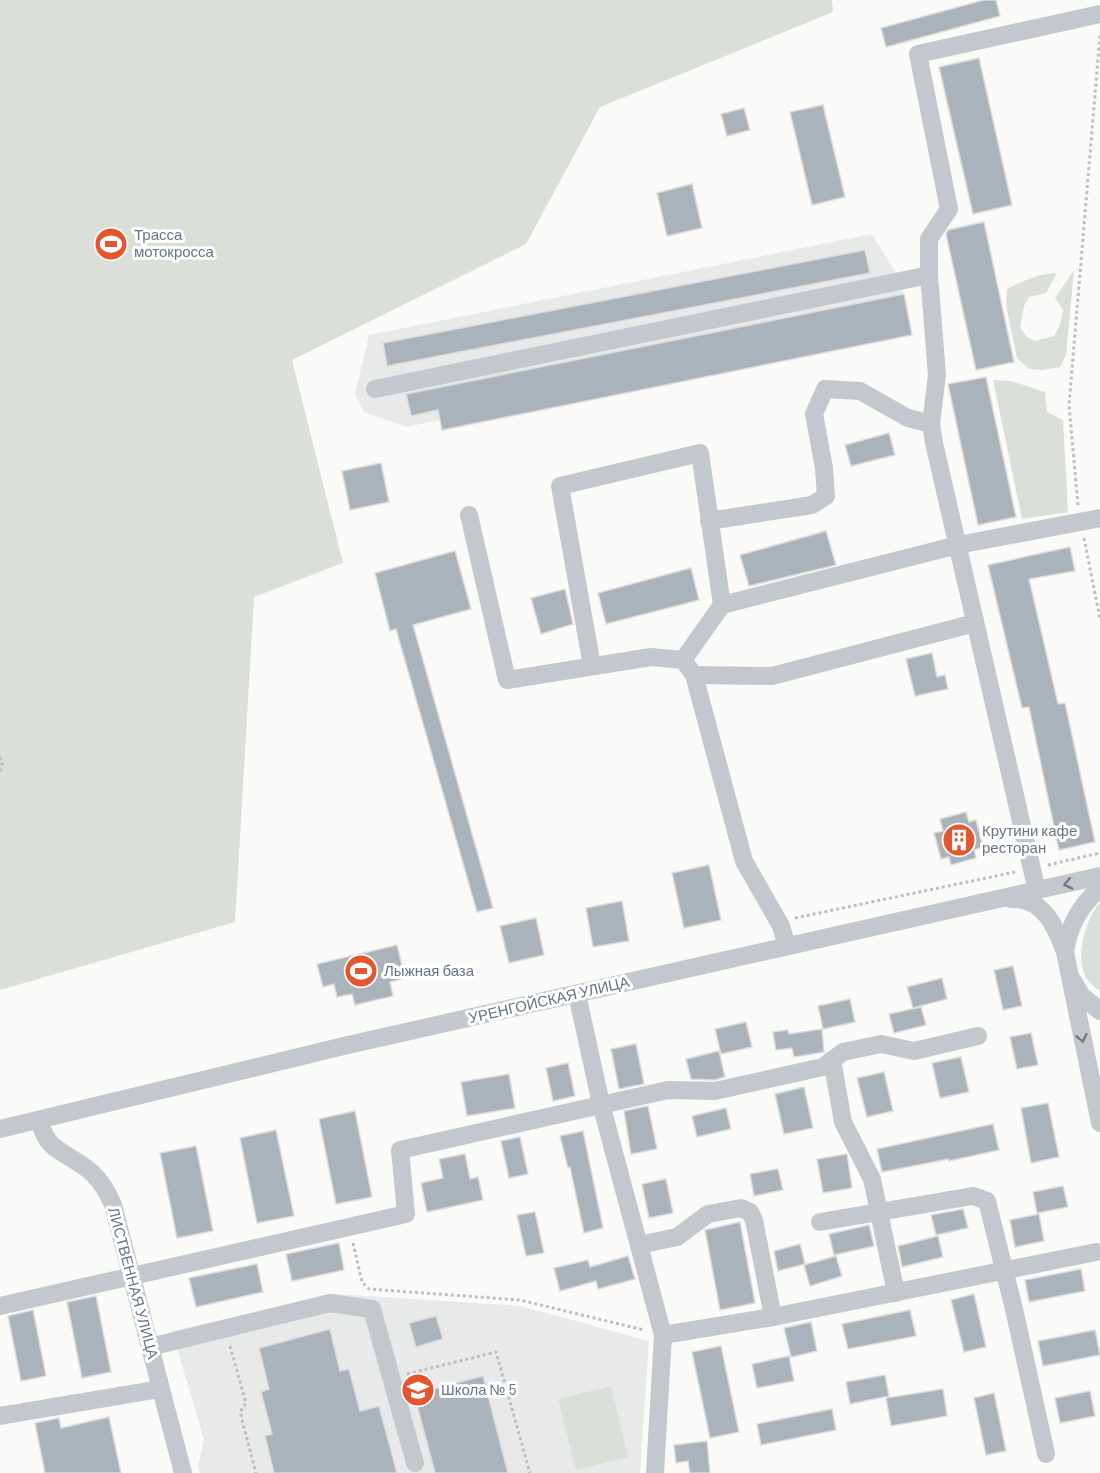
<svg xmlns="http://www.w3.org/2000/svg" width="1100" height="1473" viewBox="0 0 1100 1473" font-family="Barlow,sans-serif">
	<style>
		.built { fill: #e8e9e9 }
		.green { fill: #dadfd7 }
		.building { fill: #aab3b9; stroke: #dcdcda; stroke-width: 1.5 }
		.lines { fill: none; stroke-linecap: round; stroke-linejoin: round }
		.path { stroke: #bbbfc2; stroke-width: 3; stroke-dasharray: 3 3; stroke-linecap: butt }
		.minor { stroke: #c3c8cc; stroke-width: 18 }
		.oneway { stroke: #6a7a87 }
		.labels { text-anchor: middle; stroke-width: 6; stroke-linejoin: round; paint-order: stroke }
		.poi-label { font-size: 15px; fill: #657683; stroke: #fff; text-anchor: start }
		.street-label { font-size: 15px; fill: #657683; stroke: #fff }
	</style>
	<rect width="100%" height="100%" fill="#fafaf8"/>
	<g class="built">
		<polygon points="872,234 900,280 908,326 406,427 364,412 355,394 369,335"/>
		<polygon points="336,1294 521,1306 649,1341 640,1473 200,1473 198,1465 204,1440 172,1331"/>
	</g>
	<g class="green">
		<polygon points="0,0 832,0 833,12 600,107 526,244 292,360 343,563 254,597 235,922 0,990"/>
		<path d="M1074,270L1066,355L1060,367L1043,370L1029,369L1017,358L1006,305L1007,289C1024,281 1039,273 1057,273L1046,293L1029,297L1024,306L1020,327L1027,337L1035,341L1054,336L1060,325L1063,310L1055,298Z"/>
		<polygon points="993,380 1011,381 1045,392 1047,412 1063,420 1068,512 1022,519"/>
		<path d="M1100,902V991C1096,988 1089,983 1086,978C1075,955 1085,921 1100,902Z"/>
		<polygon points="611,1386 628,1457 576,1470 558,1399"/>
	</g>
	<g class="building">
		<polygon points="984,0 996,0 1000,16 886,47 881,28"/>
		<polygon points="979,58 1012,205 973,214 939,67"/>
		<polygon points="823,105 845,197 812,205 790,112"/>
		<polygon points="744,108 750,130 727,136 721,114"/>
		<polygon points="692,184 702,228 667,236 657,193"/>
		<polygon points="984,222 1014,362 976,370 946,234 948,230"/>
		<polygon points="865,250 870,273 387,366 383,343"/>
		<polygon points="904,294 912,335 442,430 438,410 411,416 406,394"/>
		<polygon points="986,377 1016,517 978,525 948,384"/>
		<polygon points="889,433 895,455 851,466 845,445"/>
		<polygon points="381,463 389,502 350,510 342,471"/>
		<polygon points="826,531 836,565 749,586 740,555"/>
		<polygon points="1070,547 1075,571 1029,579 1058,704 1065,703 1095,842 1059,850 1029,707 1022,708 988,565"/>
		<polygon points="455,551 471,609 413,625 493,908 477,912 396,629 390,631 375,573"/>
		<polygon points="691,568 699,600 606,624 598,593"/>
		<polygon points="565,589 573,624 541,634 531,598"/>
		<polygon points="932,653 937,677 945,675 948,689 915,696 906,659"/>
		<polygon points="966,812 969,822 976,820 983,847 974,850 976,858 951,865 949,857 941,859 934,833 943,831 940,819"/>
		<polygon points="709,865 721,920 684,928 672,873"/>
		<polygon points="622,901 629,941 593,947 586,908"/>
		<polygon points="536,918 544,955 509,963 500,926"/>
		<polygon points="397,945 405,978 390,982 393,996 355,1005 352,994 337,997 334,984 323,987 317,964"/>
		<polygon points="1013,966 1022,1006 1003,1010 994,970"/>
		<polygon points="942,978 947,999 913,1008 907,987"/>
		<polygon points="850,999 855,1022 823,1029 818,1006"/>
		<polygon points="921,1007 926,1025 894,1033 889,1014"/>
		<polygon points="746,1022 752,1047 721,1054 715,1029"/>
		<polygon points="822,1029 824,1052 794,1057 792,1048 776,1050 773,1032 788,1030 789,1034"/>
		<polygon points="1031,1033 1038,1065 1017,1069 1010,1037"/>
		<polygon points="636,1044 644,1084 619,1089 611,1049"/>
		<polygon points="719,1051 725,1077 714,1080 691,1079 686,1059"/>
		<polygon points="961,1057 969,1092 940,1098 932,1063"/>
		<polygon points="568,1063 575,1096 553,1101 546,1068"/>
		<polygon points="884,1072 893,1111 867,1117 857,1078"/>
		<polygon points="509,1074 515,1108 467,1116 461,1082"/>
		<polygon points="804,1087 813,1128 784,1134 775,1094"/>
		<polygon points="1048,1103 1059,1157 1031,1163 1021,1108"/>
		<polygon points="648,1106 657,1149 631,1154 624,1111"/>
		<polygon points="726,1108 731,1129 697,1137 692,1116"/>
		<polygon points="355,1111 372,1197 336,1204 319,1119"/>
		<polygon points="993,1124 999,1150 949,1161 948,1159 882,1172 877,1149"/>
		<polygon points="276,1130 294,1216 257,1223 240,1138"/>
		<polygon points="583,1131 603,1228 584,1233 570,1167 568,1168 560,1136"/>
		<polygon points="520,1137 528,1174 509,1178 501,1141"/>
		<polygon points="196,1146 213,1231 177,1238 160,1153"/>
		<polygon points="465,1154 470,1179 478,1177 483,1200 427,1212 421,1183 443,1178 439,1159"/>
		<polygon points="847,1154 852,1188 823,1193 817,1159"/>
		<polygon points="778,1169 783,1190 754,1196 750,1174"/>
		<polygon points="666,1179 673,1213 649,1218 642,1184"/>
		<polygon points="1063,1186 1068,1207 1037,1213 1033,1192"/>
		<polygon points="963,1209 968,1228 936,1235 931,1215"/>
		<polygon points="535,1212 544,1253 526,1256 517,1215"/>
		<polygon points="1039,1214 1044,1241 1015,1247 1010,1220"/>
		<polygon points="740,1222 755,1303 720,1310 705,1230"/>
		<polygon points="869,1225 874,1246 834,1255 829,1234"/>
		<polygon points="938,1236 943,1257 902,1267 898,1246"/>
		<polygon points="339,1243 344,1270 292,1281 286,1254"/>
		<polygon points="800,1244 805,1264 778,1271 774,1251"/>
		<polygon points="628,1256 635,1279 598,1289 596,1281 560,1291 554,1268 588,1260 590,1267"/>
		<polygon points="836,1256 842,1276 810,1286 804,1265"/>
		<polygon points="257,1264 263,1292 196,1307 189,1278"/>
		<polygon points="1081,1269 1085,1291 1029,1302 1025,1280"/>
		<polygon points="974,1294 986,1347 964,1352 951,1300"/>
		<polygon points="96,1296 111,1372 82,1378 67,1302"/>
		<polygon points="33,1310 46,1376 21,1381 8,1316"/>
		<polygon points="910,1310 916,1336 848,1349 842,1324"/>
		<polygon points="436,1316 443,1339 416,1347 409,1323"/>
		<polygon points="811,1322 817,1351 791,1357 784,1328"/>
		<polygon points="330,1329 340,1371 349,1369 360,1411 379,1406 397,1473 274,1473 265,1436 272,1434 261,1392 269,1389 259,1348"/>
		<polygon points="1095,1330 1100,1355 1043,1366 1038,1341"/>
		<polygon points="721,1346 739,1432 710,1438 692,1352"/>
		<polygon points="789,1356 794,1381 757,1388 752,1364"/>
		<polygon points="885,1375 889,1396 850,1404 846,1382"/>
		<polygon points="483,1376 508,1473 435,1473 414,1394"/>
		<polygon points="943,1389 947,1416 891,1426 886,1398"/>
		<polygon points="1090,1391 1095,1416 1060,1423 1055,1398"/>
		<polygon points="994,1393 1006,1451 986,1455 974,1398"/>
		<polygon points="832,1409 836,1430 761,1445 757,1424"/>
		<polygon points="109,1417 121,1473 45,1473 35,1423 59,1418 61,1428"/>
		<polygon points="707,1441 710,1473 690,1473 688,1461 676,1463 674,1445"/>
	</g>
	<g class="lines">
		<g class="path">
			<polyline points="1078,505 1069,405 1100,35"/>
			<polyline points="1084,538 1100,619"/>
			<polyline points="0,757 2,763 0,773"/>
			<polyline points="1048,865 1100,853"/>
			<polyline points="795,918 1015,872"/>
			<polyline points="353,1243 362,1282 369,1289 520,1300 644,1330"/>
			<polyline points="230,1346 246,1403 240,1412 256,1473"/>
			<polyline points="407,1374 496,1352 530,1473"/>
		</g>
		<g class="minor">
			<polyline points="375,389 929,275"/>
			<polyline points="469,515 507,680 651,657 683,660 694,675 744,861 781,926 787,946"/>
			<polyline points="709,521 812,505 826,496 824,468 814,414 825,389 860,391 908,418 931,424"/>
			<polyline points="683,660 722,605 958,545 1100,518"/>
			<polyline points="592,666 560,486 700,453 722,605"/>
			<polyline points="694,675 772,676 975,623"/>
			<path d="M1100,888C1080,906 1069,925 1065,952L1100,1123"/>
			<polyline points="1037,891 934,443 931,424 937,375 929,275 929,239 949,209 918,54 1100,14"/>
			<path d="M1011,899C1043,897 1056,927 1065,952"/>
			<polyline points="1073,981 1081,995 1100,1011"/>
			<polyline points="577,994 601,1104 663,1335 655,1473"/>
			<polyline points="832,1060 843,1122 872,1179 896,1293"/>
			<path d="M39,1120C42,1129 45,1139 52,1145C64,1156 80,1161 92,1173C102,1182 108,1193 113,1205L183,1473"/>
			<polyline points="0,1129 348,1045 1100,876"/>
			<polyline points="820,1222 973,1196 987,1201 1014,1309 1046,1454"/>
			<polyline points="639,1245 677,1237 708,1214 741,1208 750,1212 754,1220 773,1317"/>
			<polyline points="0,1306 406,1214 400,1150 668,1090 715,1091 823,1067 843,1052 881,1044 914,1051 978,1036"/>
			<polyline points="663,1335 773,1317 1096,1252"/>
			<polyline points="150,1347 330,1303 372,1309 415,1463"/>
			<polyline points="0,1416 160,1389"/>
		</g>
	</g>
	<defs><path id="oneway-chevron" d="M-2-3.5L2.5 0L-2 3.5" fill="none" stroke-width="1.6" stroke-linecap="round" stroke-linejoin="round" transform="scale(1.5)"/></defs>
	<g class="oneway">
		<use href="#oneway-chevron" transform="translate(1068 884) rotate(167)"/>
		<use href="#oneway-chevron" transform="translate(1082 1038) rotate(78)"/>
	</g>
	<defs>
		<g id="stadium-disc" transform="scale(1.725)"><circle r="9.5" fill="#e4572e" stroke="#fff"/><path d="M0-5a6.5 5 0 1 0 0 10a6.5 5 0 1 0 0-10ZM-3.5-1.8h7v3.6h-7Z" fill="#fff"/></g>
		<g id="building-disc" transform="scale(1.725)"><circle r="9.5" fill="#e4572e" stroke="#fff"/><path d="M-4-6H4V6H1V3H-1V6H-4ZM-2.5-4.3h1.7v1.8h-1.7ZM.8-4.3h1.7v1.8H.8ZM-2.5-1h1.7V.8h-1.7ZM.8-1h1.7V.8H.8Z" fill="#fff"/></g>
		<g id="school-disc" transform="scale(1.725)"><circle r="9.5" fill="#e4572e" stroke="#fff"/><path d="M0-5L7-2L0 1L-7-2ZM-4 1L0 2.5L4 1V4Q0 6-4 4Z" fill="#fff"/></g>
	</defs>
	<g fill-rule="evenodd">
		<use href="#stadium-disc" x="111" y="244"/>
		<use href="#building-disc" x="959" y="840"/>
		<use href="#stadium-disc" x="361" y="971"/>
		<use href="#school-disc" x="418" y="1390"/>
	</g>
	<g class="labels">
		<g class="poi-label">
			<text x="134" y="240">Трасса<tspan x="134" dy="17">мотокросса</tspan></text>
			<text x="982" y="836">Крутини кафе<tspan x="982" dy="17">ресторан</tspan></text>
			<text x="384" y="976">Лыжная база</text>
			<text x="441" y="1395">Школа № 5</text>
		</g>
		<g class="street-label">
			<text transform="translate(549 1000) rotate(-13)" y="5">УРЕНГОЙСКАЯ УЛИЦА</text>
			<text transform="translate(133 1283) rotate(75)" y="5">ЛИСТВЕННАЯ УЛИЦА</text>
		</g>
	</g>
</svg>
